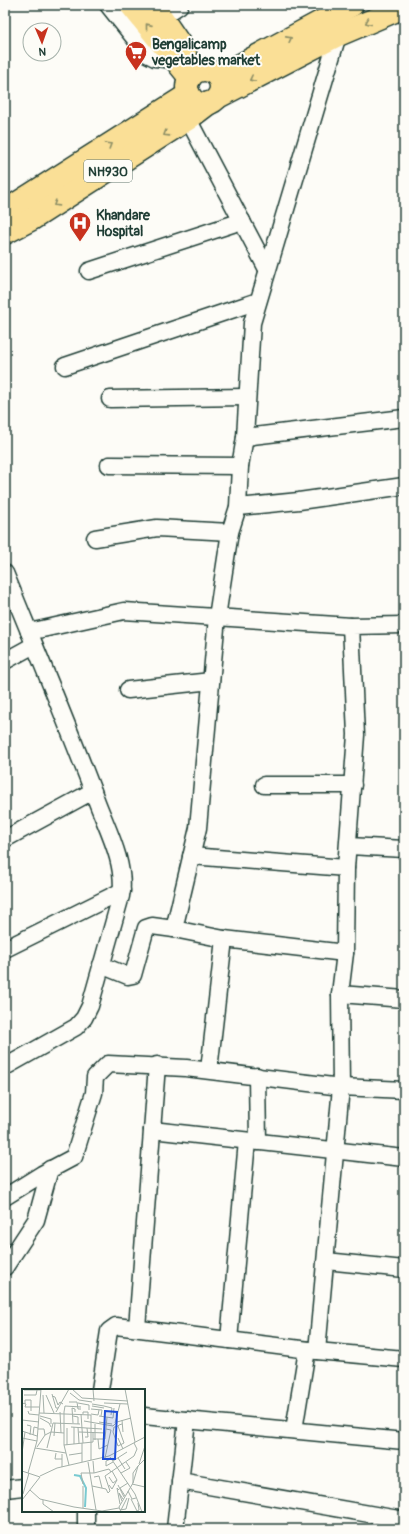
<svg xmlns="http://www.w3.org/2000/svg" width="409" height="1534" viewBox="0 0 409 1534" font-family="Pangolin,sans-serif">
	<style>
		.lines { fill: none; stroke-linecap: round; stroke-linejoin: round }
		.minor-casing { stroke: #1f3d34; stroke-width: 19 }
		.highway-casing { stroke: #1f3d34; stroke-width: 25 }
		.minor { stroke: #fdfcf7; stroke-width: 16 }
		.highway { stroke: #fadf96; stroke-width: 22 }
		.oneway { stroke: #8c8e65 }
		.labels { text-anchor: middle; stroke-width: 4; stroke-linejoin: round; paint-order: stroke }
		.shield { fill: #fdfcf7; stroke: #62766e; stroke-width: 1 }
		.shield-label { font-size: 13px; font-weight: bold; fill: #1f3d34 }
		.poi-label { font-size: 14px; font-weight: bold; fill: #1f3d34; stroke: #fdfcf7; text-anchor: start }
		.inset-river { fill: none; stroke: #79cad1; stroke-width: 2 }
		.inset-road { fill: none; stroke: #a4b0a9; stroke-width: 1 }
		.view { fill: #1d4ed8; fill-opacity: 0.15; stroke: #1d4ed8; stroke-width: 2 }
		.inset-edge { fill: none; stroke: #1f3d34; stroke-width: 2 }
	</style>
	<rect width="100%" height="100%" fill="#fdfcf7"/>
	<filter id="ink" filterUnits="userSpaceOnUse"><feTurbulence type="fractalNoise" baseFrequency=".025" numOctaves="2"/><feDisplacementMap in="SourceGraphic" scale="8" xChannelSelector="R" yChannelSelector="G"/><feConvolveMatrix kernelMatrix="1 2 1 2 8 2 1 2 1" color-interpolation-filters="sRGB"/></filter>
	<g filter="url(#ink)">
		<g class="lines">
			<g class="minor-casing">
				<g id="minor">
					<polyline points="108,5 147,54 155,58 175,60"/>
					<polyline points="162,17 180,5"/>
					<polyline points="338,35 252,323 245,437 240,466 238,507 230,532 217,617 198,828 174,929 224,939 345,953"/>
					<polyline points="188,119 267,269"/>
					<polyline points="89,271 242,221"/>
					<polyline points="65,366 258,301"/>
					<polyline points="110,399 246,397"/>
					<polyline points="245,437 404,418"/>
					<polyline points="109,465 240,466"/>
					<polyline points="238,507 299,501 404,486"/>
					<polyline points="95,538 157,528 230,532"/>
					<path d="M5,573C36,649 68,725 97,802C108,831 126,864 121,896L90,1006L84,1018L76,1027L5,1067"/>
					<polyline points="29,632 124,611 351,626"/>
					<polyline points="5,661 34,645"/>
					<polyline points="128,690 211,681"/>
					<polyline points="264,785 353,785"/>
					<polyline points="5,839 93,791"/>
					<polyline points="349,846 404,849"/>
					<polyline points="191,856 346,868"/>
					<polyline points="5,949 122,891"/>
					<polyline points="101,965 128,976 133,975 146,928 152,926 174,929"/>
					<polyline points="340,994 404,999"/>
					<polyline points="209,1070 224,939"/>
					<polyline points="257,1076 258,1142"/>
					<polyline points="152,1130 404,1158"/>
					<polyline points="5,1197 42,1174 74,1157 94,1093 95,1077 108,1064 186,1068 341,1087 404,1090"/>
					<polyline points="326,1261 404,1269"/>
					<polyline points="5,1267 36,1220 50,1169"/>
					<polyline points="137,1328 157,1065"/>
					<polyline points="229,1340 247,1141"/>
					<polyline points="317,1351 341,1087 340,994 345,953 346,868 356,735 351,626 404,625"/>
					<polyline points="100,1390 109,1331 116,1326 317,1351 404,1359"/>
					<polyline points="144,1416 404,1441"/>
					<polyline points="294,1430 307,1350"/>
					<polyline points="180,1481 404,1520"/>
					<polyline points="5,1489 23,1487"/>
					<polyline points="86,1529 86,1511"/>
					<polyline points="175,1529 187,1420"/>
				</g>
			</g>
			<g class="highway-casing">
				<g id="highway">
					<polyline points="131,5 190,78"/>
					<polyline points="153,5 185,52"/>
					<circle cx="204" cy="87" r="17"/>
					<polyline points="218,77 352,5"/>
					<polyline points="218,97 338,35 404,7"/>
					<polyline points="5,211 189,94"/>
					<polyline points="5,233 32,219 188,119 209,103"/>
				</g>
			</g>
			<use href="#minor" class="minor"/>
			<use href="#highway" class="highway"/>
		</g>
		<defs><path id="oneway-chevron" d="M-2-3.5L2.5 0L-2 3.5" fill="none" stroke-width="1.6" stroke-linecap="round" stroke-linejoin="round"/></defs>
		<g class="oneway">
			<use href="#oneway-chevron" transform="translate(368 22) rotate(157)"/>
			<use href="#oneway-chevron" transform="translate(148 26) rotate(-129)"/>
			<use href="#oneway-chevron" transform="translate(289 39) rotate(-28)"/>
			<use href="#oneway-chevron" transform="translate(252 79) rotate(153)"/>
			<use href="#oneway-chevron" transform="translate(166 134) rotate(148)"/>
			<use href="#oneway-chevron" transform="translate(109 145) rotate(-32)"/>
			<use href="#oneway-chevron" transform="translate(56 204) rotate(148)"/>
		</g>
	</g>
	<defs>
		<g id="supermarket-pin" transform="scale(1.15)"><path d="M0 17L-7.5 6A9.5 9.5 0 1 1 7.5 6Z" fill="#c8321e" stroke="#fdfcf7"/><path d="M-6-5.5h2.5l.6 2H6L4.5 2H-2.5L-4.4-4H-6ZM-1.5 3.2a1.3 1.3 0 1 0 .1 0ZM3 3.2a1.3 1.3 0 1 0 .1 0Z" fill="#fff"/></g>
		<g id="hospital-pin" transform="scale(1.15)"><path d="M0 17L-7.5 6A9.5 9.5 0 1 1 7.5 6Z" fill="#c8321e" stroke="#fdfcf7"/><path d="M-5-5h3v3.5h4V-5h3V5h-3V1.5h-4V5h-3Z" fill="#fff"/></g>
	</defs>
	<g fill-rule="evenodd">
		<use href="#supermarket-pin" x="136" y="52"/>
		<use href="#hospital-pin" x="80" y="223"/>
	</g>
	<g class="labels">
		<rect class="shield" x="84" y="160" width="48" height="22" rx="3"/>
		<g class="shield-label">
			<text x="108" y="176">NH930</text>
		</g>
		<g class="poi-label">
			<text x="152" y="49">Bengalicamp<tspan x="152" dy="16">vegetables market</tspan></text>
			<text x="96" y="220">Khandare<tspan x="96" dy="16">Hospital</tspan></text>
		</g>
	</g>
	<g transform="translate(22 1389)">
		<rect width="123" height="123" fill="#fdfcf7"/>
		<path class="inset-river" d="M52,86L58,87L64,99L63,118"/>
		<path class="inset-road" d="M50,0L60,9L106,12M71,0L72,12M103,0L113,53M2,1H19M48,4L57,11L70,13M30,5L34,19H36M2,6H14L15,1M21,6L22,24M24,6L32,24M30,7L33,8L36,16L38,13L41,15M47,13H55L56,20H59M0,14L4,15L3,18H17M56,14L67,16V21M82,14L106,15M3,15V11H9V22M70,15L82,17M70,17L82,19M82,17L90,19L89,26M69,20L80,21L79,27M6,22L7,25L17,26M34,23L47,0M38,23L39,44M42,23V56L47,76M42,23L43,17L59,18M17,24L69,26V71M59,25L61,54M61,25V23H66V30M69,25L76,26L77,21M18,27L29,30V35M51,27L56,28V35M77,27L91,29L92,19M18,29L27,34L29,38M0,31L17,33M100,31L101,43M62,32L91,37L95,33L109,29M77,33L90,35M51,34L50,19L53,20V23M93,34L98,15M5,36L9,37L8,46M96,37L102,54L96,57L91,43L92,38H93L96,37L97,36L100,35M49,38L80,40M52,38V55M56,38L57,54M16,40H22L23,46L29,43L42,44M0,42L15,47M29,43L31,34L58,35M57,43L84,44M11,46L12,38L16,39M32,47L33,34M63,48H66L65,39M0,49L15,52M96,49L101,60M71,50H83L85,28M76,50L77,60L86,56M73,51V35M42,56L71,53V43M45,56V39M15,58L23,46M13,59L44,64M25,59L29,43M0,64L3,43M34,64L33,70H40M47,66L60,64M87,67L123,48M88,68L113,105L120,123M83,69L89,41L84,40M96,69L103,80M89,70L84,72V77L91,73M71,72L72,84M91,72L105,63M60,73V54M66,73L70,97L84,100L86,104L88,102L83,87L112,67L115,60L112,54M117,75L123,57M40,78V65M0,82L18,88M6,84L15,52L19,0M99,84L108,79L104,73M18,87L35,79L87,67M72,88L77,87L80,99M87,88L91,94L95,91L90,82M111,94V84L116,77M61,95L59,84H72L87,80L89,83M110,95L123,98M87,96L90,100L95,91M96,96L102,108M61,97V119M70,97L74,121M8,101L18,110L52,118L80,122L97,119M97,101L95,99L98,115M106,102L110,110L114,109M1,105L7,84M103,107L98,99L106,94M109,110L115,122L117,121L116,114M0,111L18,88M21,111V115L32,123M100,112L97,104L101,110M98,121L104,120L107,109M99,121L105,109M99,123L97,118L111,94L116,77L123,70"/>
		<path class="view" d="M83,22L95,23L93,70H81Z"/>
		<rect width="123" height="123" class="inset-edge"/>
	</g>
	<rect width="409" height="1534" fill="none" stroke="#fdfcf7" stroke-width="20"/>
	<rect x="10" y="10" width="389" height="1514" fill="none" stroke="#1f3d34" stroke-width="1.5" filter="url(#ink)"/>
	<g transform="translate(42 42) rotate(178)"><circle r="19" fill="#fdfcf7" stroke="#a4b0a9"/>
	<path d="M0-3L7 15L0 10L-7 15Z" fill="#c8321e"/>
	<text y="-6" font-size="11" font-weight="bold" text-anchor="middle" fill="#1f3d34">N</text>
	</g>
</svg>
